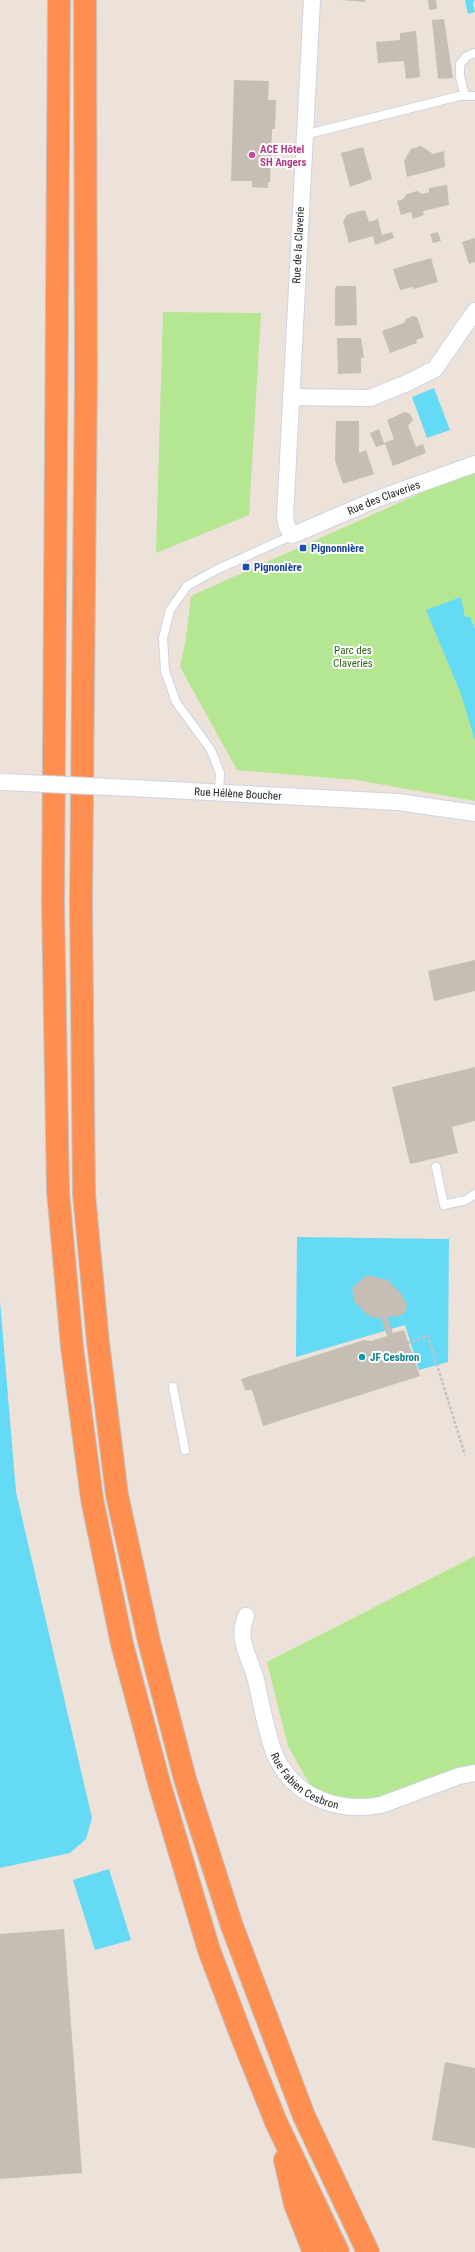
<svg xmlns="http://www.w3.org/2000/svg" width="475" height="2252" viewBox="0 0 475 2252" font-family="'Roboto Condensed',sans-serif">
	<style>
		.green { fill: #b5e692 }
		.water { fill: #65daf5 }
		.building { fill: #c4beb5 }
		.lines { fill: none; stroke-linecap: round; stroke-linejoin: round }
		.lane-casing { stroke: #ced4e3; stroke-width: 10 }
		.street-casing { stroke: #ced4e3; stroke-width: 18 }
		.highway-casing { stroke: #c3c3c3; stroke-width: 24 }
		.path { stroke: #c3c3c3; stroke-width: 2.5; stroke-dasharray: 3 2; stroke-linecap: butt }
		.lane { stroke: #fff; stroke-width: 8 }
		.street { stroke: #fff; stroke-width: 16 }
		.highway { stroke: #ff8f51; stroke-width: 22 }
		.street-bridge-casing { stroke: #ced4e3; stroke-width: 18; stroke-linecap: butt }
		.street-bridge { stroke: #fff; stroke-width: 16 }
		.hotel-dot { fill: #d1479c; stroke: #fff; stroke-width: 1.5 }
		.transit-dot { fill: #1a4fb4; stroke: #fff; stroke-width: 1.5 }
		.culture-dot { fill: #0f9aa8; stroke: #fff; stroke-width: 1.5 }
		.labels { text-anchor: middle; stroke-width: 4; stroke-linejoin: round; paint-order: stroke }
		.hotel-label { font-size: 11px; font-weight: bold; fill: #b23c85; stroke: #fff; text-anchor: start }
		.street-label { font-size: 11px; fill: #292929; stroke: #fff }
		.transit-label { font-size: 11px; font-weight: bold; fill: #164399; stroke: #fff; text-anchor: start }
		.park-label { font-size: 11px; fill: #2d6915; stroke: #fff }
		.culture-label { font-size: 11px; font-weight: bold; fill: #0d838f; stroke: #fff; text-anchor: start }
	</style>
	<rect width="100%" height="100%" fill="#ece2d9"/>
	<g class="green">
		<polygon points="163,312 261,313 249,515 156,553"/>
		<polygon points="475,472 475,801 356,780 237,770 180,667 186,638 191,596 423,492"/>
		<polygon points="475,1556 475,1764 375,1800 332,1796 312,1788 288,1746 267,1662"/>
	</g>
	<g class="water">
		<polygon points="465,0 475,0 473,4 475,12 468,14"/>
		<polygon points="434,388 450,430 427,438 412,397"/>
		<polygon points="461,597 465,617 470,617 475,629 475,741 461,694 426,610"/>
		<polygon points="297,1237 449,1239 448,1362 419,1370 405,1325 296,1357"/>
		<polygon points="0,1301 16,1492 92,1818 86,1839 70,1853 0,1868"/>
		<polygon points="109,1869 131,1940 95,1950 73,1880"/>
	</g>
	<g class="building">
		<polygon points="342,0 365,0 365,2"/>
		<polygon points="428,0 436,0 437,9 429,10"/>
		<polygon points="444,19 453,78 438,79 432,20"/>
		<polygon points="416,31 420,77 406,79 404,61 378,63 376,42 400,40 400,33"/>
		<polygon points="234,80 269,81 268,100 276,100 275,129 272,129 270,182 268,182 268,188 252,187 252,181 231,181"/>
		<polygon points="421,146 433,154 444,151 445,167 407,177 404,161 411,149"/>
		<polygon points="363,147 372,179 350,187 341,153"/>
		<polygon points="447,185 449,205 423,211 424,215 413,219 411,212 401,215 397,201 403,199 407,194 417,191 422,194 429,192 429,188"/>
		<polygon points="365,210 369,222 378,219 382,235 392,232 394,238 375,245 373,236 349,243 343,221 348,214"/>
		<polygon points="438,232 441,241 433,243 430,234"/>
		<polygon points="475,238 475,262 469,264 462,242"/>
		<polygon points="431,258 438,282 413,289 412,287 400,290 393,269"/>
		<polygon points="337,286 356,286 357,325 335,326 335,289"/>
		<polygon points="413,316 417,317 424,337 416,340 417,343 390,353 382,331 404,323 406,319"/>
		<polygon points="337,338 361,338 364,358 361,358 361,373 338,374"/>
		<polygon points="405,412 410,414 413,420 408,426 416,447 423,444 426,453 393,466 385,444 376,447 370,433 379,429 384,443 394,439 387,420"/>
		<polygon points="336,421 359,421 359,453 366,450 374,474 343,484 335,461"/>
		<polygon points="475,960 475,991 434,1001 428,971"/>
		<polygon points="475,1067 475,1121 452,1127 458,1153 410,1164 392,1087"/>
		<polygon points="367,1275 388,1280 402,1295 407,1305 405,1312 400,1316 387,1317 393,1333 404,1330 420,1376 263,1426 252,1390 245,1390 241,1379 364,1340 371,1341 387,1336 381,1318 375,1318 366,1314 354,1301 352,1288"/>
		<polygon points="64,1929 82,2173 0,2179 0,1934"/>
		<polygon points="445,2062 475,2068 475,2148 432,2140"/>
	</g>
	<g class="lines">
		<g class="lane-casing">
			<g id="lane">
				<polyline points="465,96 460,77 460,64 467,56 475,53"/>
				<polyline points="304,135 459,96 475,96"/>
				<polyline points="219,793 220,773 211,750 176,702 165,671 163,638 170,610 187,586 218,569 293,535"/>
				<polyline points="436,1167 444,1205 466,1200 475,1194"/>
				<polyline points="173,1387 185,1450"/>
			</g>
		</g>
		<g class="street-casing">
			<g id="street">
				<path id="s1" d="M312,0L285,517L287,527L293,535L377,499L475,464"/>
				<polyline points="291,397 370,398 407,383 435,369 475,311"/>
				<path id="s2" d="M132,788L398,802L475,813"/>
				<path id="s3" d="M246,1616C236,1640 250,1657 256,1680C261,1702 267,1738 276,1757C295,1798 339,1813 381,1805L459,1776L475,1773"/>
			</g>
		</g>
		<g class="highway-casing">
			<g id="highway">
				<polyline points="59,0 53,903 58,1191 72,1347 92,1499 122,1644 160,1786 209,1950 240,2032 276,2122 338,2252"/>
				<polyline points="85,0 86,376 81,903 84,1194 98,1342 117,1495 149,1641 185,1779 232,1926 304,2116 368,2252"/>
				<polyline points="285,2160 295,2204 314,2252"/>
			</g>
		</g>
		<polyline class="path" points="408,1343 428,1336 465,1455"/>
		<use href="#lane" class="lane"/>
		<use href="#street" class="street"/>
		<use href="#highway" class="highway"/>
		<g class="street-bridge-casing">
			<polyline id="street-bridge" points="3,782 132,788"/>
		</g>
		<use href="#street-bridge" class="street-bridge"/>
	</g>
	<circle class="hotel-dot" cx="252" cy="155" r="4"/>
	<g class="transit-dot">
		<rect x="299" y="544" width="8" height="8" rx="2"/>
		<rect x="242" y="563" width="8" height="8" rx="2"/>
	</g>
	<circle class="culture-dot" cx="362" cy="1357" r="4"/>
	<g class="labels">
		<g class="hotel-label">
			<text x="260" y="153">ACE Hôtel<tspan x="260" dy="13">SH Angers</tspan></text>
		</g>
		<g class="street-label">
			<text transform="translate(298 245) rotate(-87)" y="4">Rue de la Claverie</text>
			<text dy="4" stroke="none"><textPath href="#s1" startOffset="636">Rue des Claveries</textPath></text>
			<text dy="4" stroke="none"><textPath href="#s2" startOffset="106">Rue Hélène Boucher</textPath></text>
			<text dy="4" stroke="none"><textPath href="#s3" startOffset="185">Rue Fabien Cesbron</textPath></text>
		</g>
		<g class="transit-label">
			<text x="311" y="552">Pignonnière</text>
			<text x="254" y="571">Pignonière</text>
		</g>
		<g class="park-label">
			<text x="353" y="654">Parc des<tspan x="353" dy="13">Claveries</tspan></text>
		</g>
		<g class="culture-label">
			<text x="370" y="1361">JF Cesbron</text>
		</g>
	</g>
</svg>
